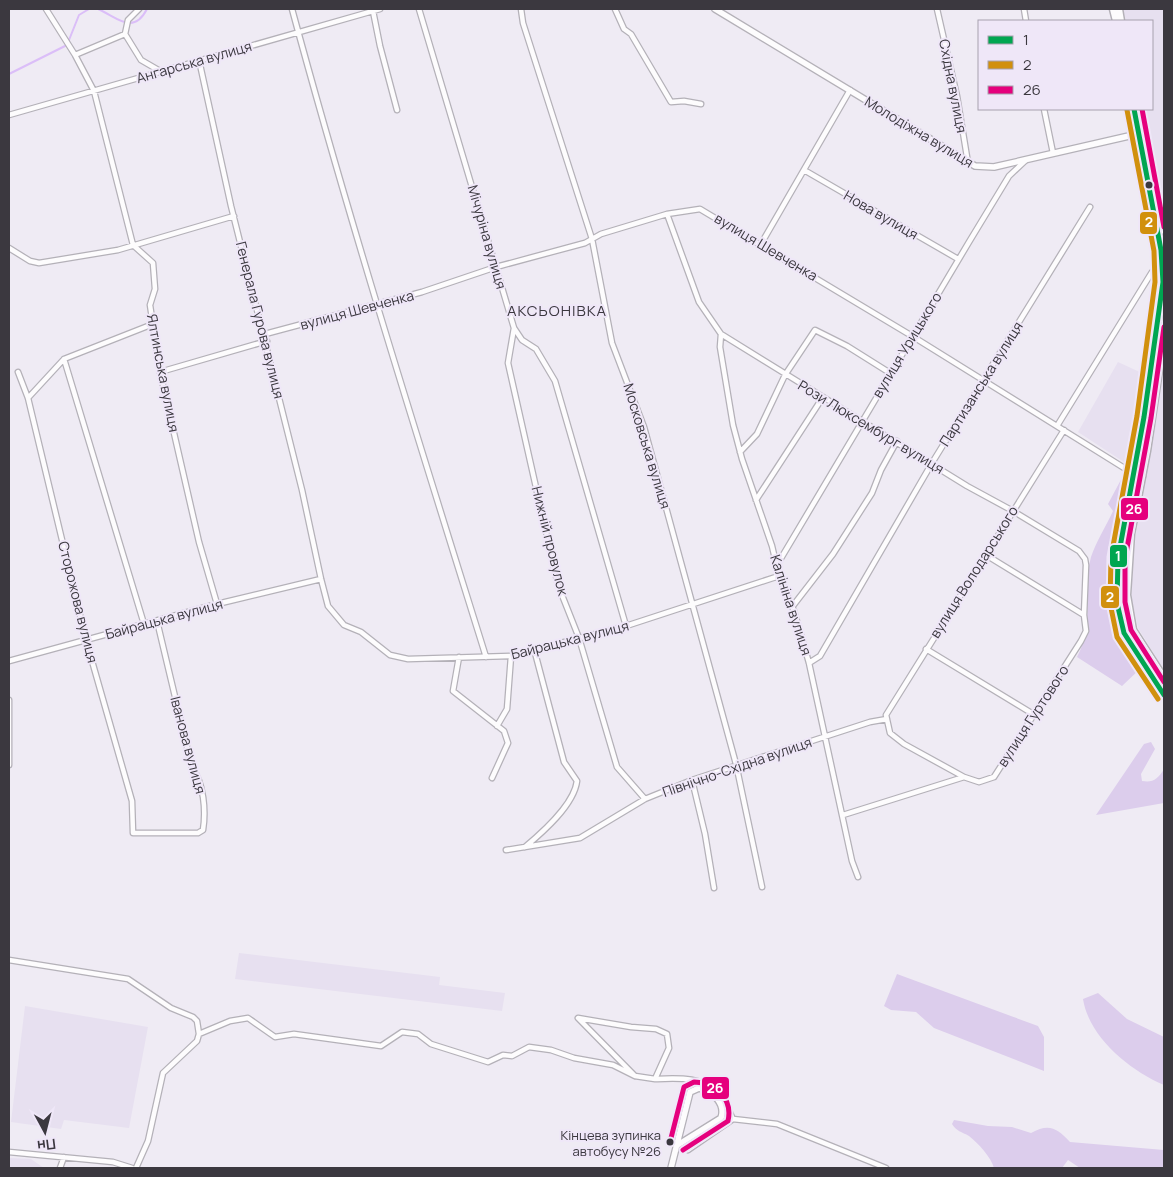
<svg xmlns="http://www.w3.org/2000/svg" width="1173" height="1177" font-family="Manrope,sans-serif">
	<rect width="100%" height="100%" fill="#efebf4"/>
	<path fill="#e7e0f0" d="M1123,9H1164V209L1144,109H1152V21H1126Z
		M1118,362L1144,374L1130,466L1078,432Z
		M1164,368V670L1138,628L1131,595L1136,534Z
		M239,953L440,977L439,985L505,993L502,1011L235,979Z
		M25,1006L148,1027L129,1128L64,1120L61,1129L11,1122Z
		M9,1158L31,1159L44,1168H9Z"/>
	<path fill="#dccdec" d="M1124,474L1128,481C1117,527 1102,586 1119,632C1124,645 1134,657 1141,668L1122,686L1077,657C1096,622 1081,591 1091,557C1096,542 1106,526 1113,511L1108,504Z
		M1151,742L1155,749L1141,774L1142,781C1153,783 1158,779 1164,769V803L1096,815L1144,744Z
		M897,974L1038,1026L1044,1037V1071L934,1028L916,1012L891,1010L884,1006Z
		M1098,993L1127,1019L1164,1037V1085C1129,1070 1089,1037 1083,999Z
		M954,1120L988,1126L1012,1127L1031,1133C1049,1123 1057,1128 1070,1142L1164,1150V1168H1080L1068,1160L1062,1168H994C991,1157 978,1143 969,1136C962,1132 956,1131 952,1124Z"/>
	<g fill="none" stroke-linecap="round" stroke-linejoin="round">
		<path stroke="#dbbef8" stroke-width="2" d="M98,9C117,17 133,36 147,9
			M9,74L67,45L79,15L89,9"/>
		<defs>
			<path id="minor" d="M46,9L75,55L94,91L133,245L153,263L155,289L150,305L160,372L199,542L217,604
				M139,9L128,20L125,34L141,60L160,71
				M292,9C351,227 419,442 486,657
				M419,9L514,328L522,340L536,349L555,381L626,626
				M521,9L523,23L592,239L612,343L644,427L736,764L762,887
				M615,9L624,29L631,34L671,102L684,101L701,104
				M937,9L957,96L968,163
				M1024,9L1026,21
				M373,11L380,46L397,110
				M75,55L125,34
				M199,60L231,206L302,490L321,579L328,606L344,625L361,632L390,655L408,659L511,656L626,626L779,576
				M1044,109L1053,153
				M9,115L380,9
				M804,170L958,259
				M667,214L699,302L721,334L967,486L1013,511L1079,551L1085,559L1086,565L1084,615
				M761,244L850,90
				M9,248L30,261L39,263L118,250L234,216
				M514,328L508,363L558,585L579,638L617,767L645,799
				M265,334L422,292L496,267L585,243L601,234L667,214L700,209L912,336L1129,471L1143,476
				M721,334L720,347L733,425L742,459L772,546L779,576L794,611L809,663L852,861L858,877
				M64,359L144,624
				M18,372L28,398L86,640L132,801L133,833H198L203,830C206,811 204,783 192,768L157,621
				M160,372L267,341
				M28,398L64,359L153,324
				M1057,426L1152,272
				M740,452L757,434L785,375L815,330L847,346L890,373
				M756,500L823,397
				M777,565L969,242L1009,176L1026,160
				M792,607L833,554L872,493L881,470L897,441
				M926,649L1033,714
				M459,657L453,691L504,731L508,743L492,778
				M9,661L217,604L321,579
				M809,663L820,656L932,463L1090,207
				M9,700V765
				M497,726L507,709L511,656
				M964,777L904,744L890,733L886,715L1064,430
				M692,780L705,834L714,888
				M843,815L964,777L979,782L994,777L1081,641L1086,631L1084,615L986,555
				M525,847C543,832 574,805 577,781L564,762L534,649
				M506,850L580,838L645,799L692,780L870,722L887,719
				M9,960L128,979L171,1008L193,1017L197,1021L199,1034L197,1041L163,1073L148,1141L136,1168
				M199,1034L230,1021L248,1018L275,1037L294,1034L381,1046L402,1032L418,1034L431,1044L488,1062L503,1055L512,1056L529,1047L551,1050L574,1058L613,1065L635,1076
				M655,1079L635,1076L578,1018L631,1027L656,1029L667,1034L669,1048L655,1079C677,1078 705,1076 721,1095C726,1101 729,1112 733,1119
				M688,1150L733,1119L777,1124L886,1168
				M9,1152L113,1162L132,1168
				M60,1168L64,1157"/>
			<path id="tertiary" d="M715,9L975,166L994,167L1142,133
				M671,1168L690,1092L699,1088C713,1091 726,1104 721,1118L676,1146"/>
			<path id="secondary" d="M1113,9L1116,21
				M1119,9L1121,21
				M1134,109L1161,250L1163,282L1144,417L1118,558L1117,603L1124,633L1164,695
				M1139,109L1164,231
				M1164,337L1147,451L1131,534L1127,595L1133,630L1164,678"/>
		</defs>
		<use href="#minor" stroke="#b4b1b8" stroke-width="7"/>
		<use href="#tertiary" stroke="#b4b1b8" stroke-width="8"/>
		<use href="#secondary" stroke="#b4b1b8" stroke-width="9"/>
		<use href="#minor" stroke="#fdfcfd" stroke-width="4.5"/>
		<use href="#tertiary" stroke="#fdfcfd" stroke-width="5.5"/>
		<use href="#secondary" stroke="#fdfcfd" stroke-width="6"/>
		<defs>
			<path id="bus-1" d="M1134,109L1161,250L1163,282L1144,417L1118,558L1117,603L1124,633L1164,695"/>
			<path id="bus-2" d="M1127,110L1154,251L1155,282L1137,416L1111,557L1110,603L1117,637L1158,699"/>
			<path id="bus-3" d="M1142,109L1164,227
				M1164,327L1151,418L1125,559V602L1131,630L1164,682
				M670,1142L684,1087L694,1082C716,1082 733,1099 728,1121L683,1150"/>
		</defs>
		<use href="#bus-1" stroke="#efe7f8" stroke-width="9"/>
		<use href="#bus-2" stroke="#efe7f8" stroke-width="9"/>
		<use href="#bus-3" stroke="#efe7f8" stroke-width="9"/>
		<use href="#bus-1" stroke="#00a651" stroke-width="5"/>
		<use href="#bus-2" stroke="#d1900d" stroke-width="5"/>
		<use href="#bus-3" stroke="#e5007d" stroke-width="5"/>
	</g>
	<g fill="#3b383f" stroke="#efe7f8" stroke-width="2">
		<circle cx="1149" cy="185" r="4.5"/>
		<circle cx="670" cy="1142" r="4.5"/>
	</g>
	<g text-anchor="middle" stroke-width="4" stroke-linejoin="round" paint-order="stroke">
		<g font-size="13" fill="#3b383f" stroke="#efe7f8" text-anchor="end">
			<text x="661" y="1140">Кінцева зупинка<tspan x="661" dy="16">автобусу №26</tspan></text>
		</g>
		<g font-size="14" fill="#3b383f" stroke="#efe7f8">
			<text transform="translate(194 62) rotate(-16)" y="5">Ангарська вулиця</text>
			<text transform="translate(953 86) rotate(79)" y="5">Східна вулиця</text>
			<text transform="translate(919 132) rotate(31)" y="5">Молодіжна вулиця</text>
			<text transform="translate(881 215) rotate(30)" y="5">Нова вулиця</text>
			<text transform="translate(487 237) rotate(74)" y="5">Мічуріна вулиця</text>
			<text transform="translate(766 247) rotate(31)" y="5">вулиця Шевченка</text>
			<text transform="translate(357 310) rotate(-15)" y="5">вулиця Шевченка</text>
			<text transform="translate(260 320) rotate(76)" y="5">Генерала Гурова вулиця</text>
			<text transform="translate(907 345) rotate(-59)" y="5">вулиця Урицького</text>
			<text transform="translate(163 373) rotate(79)" y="5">Ялтинська вулиця</text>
			<text transform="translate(981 384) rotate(-58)" y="5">Партизанська вулиця</text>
			<text transform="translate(871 427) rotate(31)" y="5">Рози Люксембург вулиця</text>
			<text transform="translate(647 446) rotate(73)" y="5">Московська вулиця</text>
			<text transform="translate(550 541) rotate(76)" y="5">Нижній провулок</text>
			<text transform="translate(974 572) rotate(-58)" y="5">вулиця Володарського</text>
			<text transform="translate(78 602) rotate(76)" y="5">Сторожова вулиця</text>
			<text transform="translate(791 605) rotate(72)" y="5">Калініна вулиця</text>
			<text transform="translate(164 619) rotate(-15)" y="5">Байрацька вулиця</text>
			<text transform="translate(570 640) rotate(-14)" y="5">Байрацька вулиця</text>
			<text transform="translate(1033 716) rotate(-57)" y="5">вулиця Гуртового</text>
			<text transform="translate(188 745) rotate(75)" y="5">Іванова вулиця</text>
			<text transform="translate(737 767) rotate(-19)" y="5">Північно-Східна вулиця</text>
		</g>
		<g font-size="15" letter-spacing="1" fill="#3b383f" stroke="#efe7f8">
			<text x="557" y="316">АКСЬОНІВКА</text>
		</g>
	</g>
	<g stroke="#efe7f8" stroke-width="2">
		<rect x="1139" y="211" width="19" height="24" rx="5" fill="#d1900d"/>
		<rect x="1120" y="497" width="29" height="24" rx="5" fill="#e5007d"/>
		<rect x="1109" y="544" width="19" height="24" rx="5" fill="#00a651"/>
		<rect x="1100" y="585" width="20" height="24" rx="5" fill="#d1900d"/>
		<rect x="701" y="1076" width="29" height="24" rx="5" fill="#e5007d"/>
	</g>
	<g font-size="14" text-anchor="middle" font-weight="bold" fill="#fff">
		<text x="1149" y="227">2</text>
		<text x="1134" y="514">26</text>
		<text x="1118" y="561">1</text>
		<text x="1110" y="602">2</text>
		<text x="715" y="1093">26</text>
	</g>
	<rect width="1173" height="1177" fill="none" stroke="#3b383f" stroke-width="20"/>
	<rect x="978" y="20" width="175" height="90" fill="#efe7f8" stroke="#a7a1ae"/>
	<rect x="988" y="36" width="25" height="8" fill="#00a651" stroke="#a7a1ae"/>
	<text x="1023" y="45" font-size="15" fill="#3b383f">1</text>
	<rect x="988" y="61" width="25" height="8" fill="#d1900d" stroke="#a7a1ae"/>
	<text x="1023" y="70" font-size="15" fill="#3b383f">2</text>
	<rect x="988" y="86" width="25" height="8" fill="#e5007d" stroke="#a7a1ae"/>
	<text x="1023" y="95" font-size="15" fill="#3b383f">26</text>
	<g transform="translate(45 1132) rotate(173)" stroke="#efe7f8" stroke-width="4" paint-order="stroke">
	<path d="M0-4L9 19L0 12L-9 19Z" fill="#3b383f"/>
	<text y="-8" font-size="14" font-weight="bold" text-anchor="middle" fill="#3b383f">Пн</text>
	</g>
</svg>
